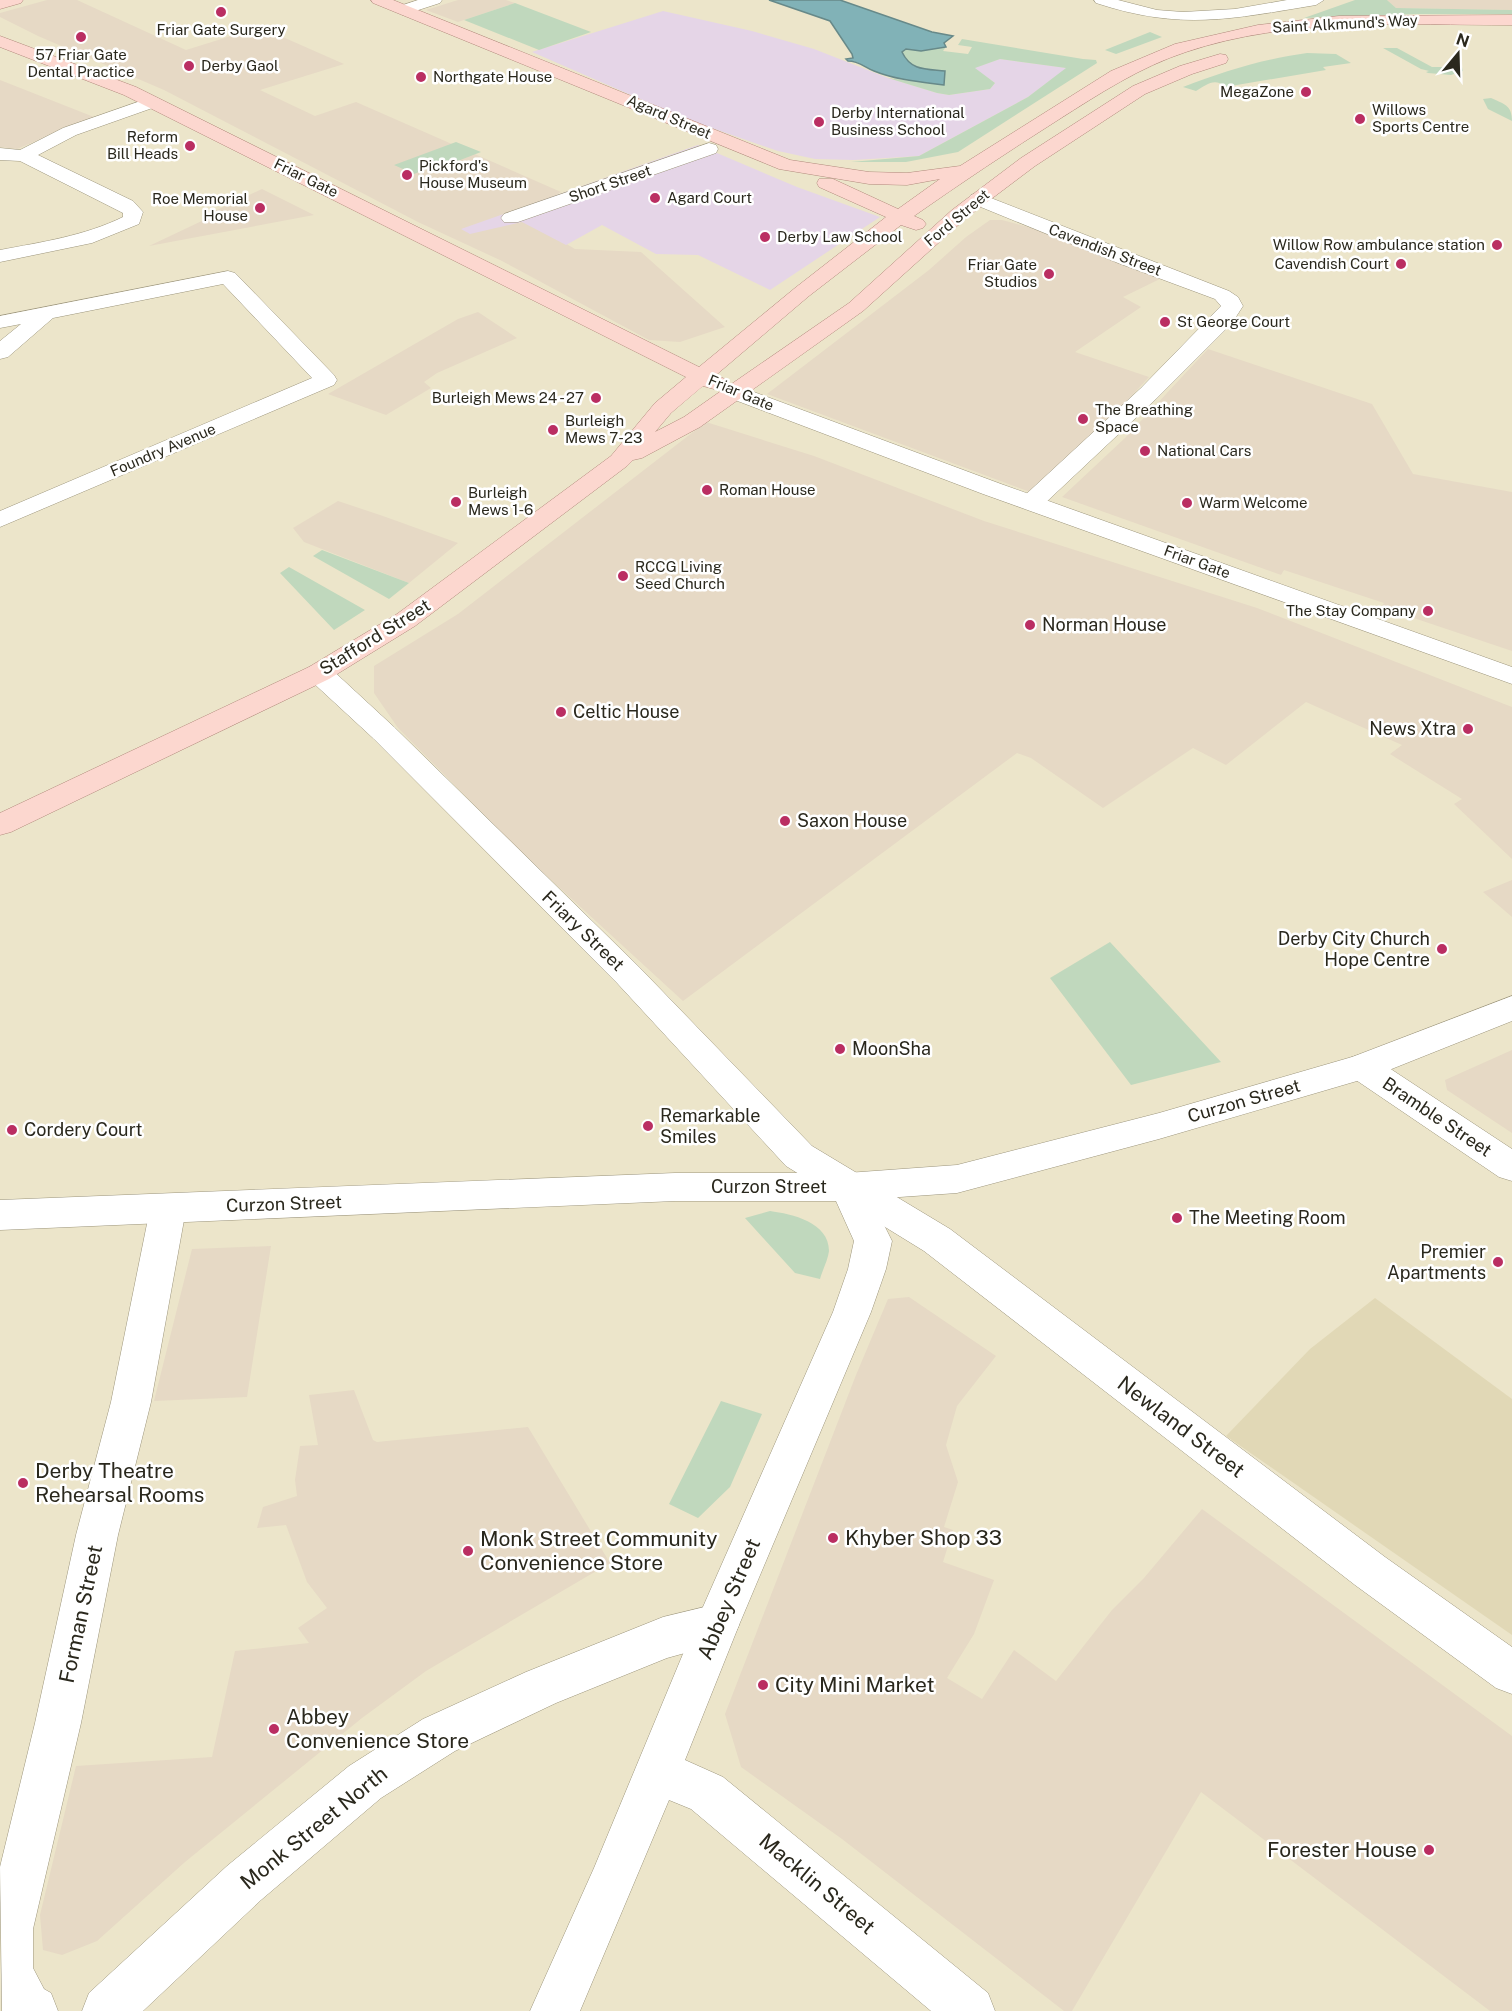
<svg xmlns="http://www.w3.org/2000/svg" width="1512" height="2011" font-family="'Public Sans',sans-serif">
	<rect width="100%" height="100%" fill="#ece5ca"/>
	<path fill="#e6d9c5" d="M47,0H77L186,50L260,27L344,64L260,90L315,116L356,102L561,192L522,218L575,249L641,252L725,327L680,342L649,340L502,261L418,222L164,90L38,36L0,17V13Z
		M458,0H506L515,3L458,22L426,10Z
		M1387,0H1512V10L1396,8Z
		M0,80L94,117L17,149L0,147Z
		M262,189L314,215L149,246L206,219L204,216Z
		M990,220H1002L1035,229L1164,277L1123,297L1141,307L1075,352L1149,377L1124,404L1030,492L767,394L929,270L966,237Z
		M478,312L517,338L437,373L424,382L431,388L386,415L328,394L458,319Z
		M1208,349L1372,404L1413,474L1512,492V651L1381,607L1384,603L1284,570L1281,575L1062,497L1125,438Z
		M706,422L814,456L984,521L1257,608L1512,707V859L1454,804L1462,799L1390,754L1402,745L1306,702L1226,765L1193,748L1103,808L1031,758L1017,753L683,1001L526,857L398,728L374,693V666L458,614Z
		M338,501L383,516L458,543L409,583L304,542L293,528Z
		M1512,880V917L1483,892Z
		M1512,1050V1133L1447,1090L1445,1080Z
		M271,1246L247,1397L154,1401L192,1249Z
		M909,1297L996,1356L957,1406L946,1445L958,1482L944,1527L953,1530L943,1562L994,1580L974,1634L947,1678L982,1699L1014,1650L1056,1681L1112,1610L1144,1578L1202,1509L1512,1736V2011H1490L1201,1792L1072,2011H1064L842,1839L741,1767L725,1714L856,1375L888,1299Z
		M354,1390L373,1440L377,1442L528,1427L610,1563L426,1671L362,1718L185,1862L97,1941L62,1955L43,1950L40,1915L76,1766L212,1757L235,1651L309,1643L298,1628L327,1608L307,1582L286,1525L257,1528L263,1507L297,1496L295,1480L300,1446L318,1445L309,1395Z"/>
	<path fill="#e1d8b6" d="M1375,1298L1512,1399V1635L1226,1436L1310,1349Z"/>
	<path fill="#e5d5e7" d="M663,11L752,31L814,49L888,78L937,93L949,95L990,89L995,83L974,68L1000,59L1067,68L1028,97L919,156L854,160L815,159L778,151L686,119L532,52Z
		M698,145L797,187L880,217L770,290L698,255L656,254L602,225L566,245L522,222L470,234L461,229Z"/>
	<path fill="#c0d8bd" d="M1355,0H1387L1396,8L1512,10V14H1418L1304,18Z
		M515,3L591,32L539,50L464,20Z
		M1150,32L1162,37L1116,54L1105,50Z
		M962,39L1083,59L1096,60L1097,63L958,152L906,162H851L919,156L1028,97L1066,68L1000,59L975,68L995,83L990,89L949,95L937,93L888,78L944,85L909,64L902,52L906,49L921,51L946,47L943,51L968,54L972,47L958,45Z
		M1383,48H1397L1432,67H1462L1463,71L1451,75L1428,73L1426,72L1429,71L1421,69Z
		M1307,53L1336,54L1351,63L1323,67L1326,70L1225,87C1215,77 1206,85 1196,91L1183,87C1224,71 1263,59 1307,53Z
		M1491,98C1504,104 1512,105 1512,121L1488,109L1483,99Z
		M456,142L481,152L432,171L426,169L414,174L394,165Z
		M322,550L409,583L389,599L313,556Z
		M289,567L365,610L334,630L280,573Z
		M1110,942L1221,1062L1131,1085L1050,978Z
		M770,1211C792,1214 829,1222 829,1251C828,1260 822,1271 820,1279L795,1273L745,1218Z
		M721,1401L762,1414L730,1487L698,1518L669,1504Z"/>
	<path fill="#81b2b7" stroke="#678989" stroke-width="1.5" d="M769,0H840L932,32L953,36L944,43L946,47L921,51L906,49L902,52C911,71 926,69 945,71L944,85C921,82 896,80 874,71C864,67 859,61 848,61L846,59L853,58L852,54L830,21Z"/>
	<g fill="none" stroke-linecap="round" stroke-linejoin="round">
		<defs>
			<path id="pedestrian" d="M709,143L716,145L718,149L716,153L518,222H504L501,218L504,214Z
				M319,665L329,667L394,727L398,733L394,739L384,742L374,739L309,679L305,673L309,667Z"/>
			<path id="minor" d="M418,0H442L440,3L403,15L395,10L397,7Z
				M1094,0H1118L1157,10L1183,12L1235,9L1287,0H1324L1316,5C1231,19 1181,31 1096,3Z
				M152,97L158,98L161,102L158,106L76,135L38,155L133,201L143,212L139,224L92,243L0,262V250C42,242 84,236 123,217V213L20,161L0,160V148L20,150L63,128Z
				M978,193L1229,291L1238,297L1243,306L1232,323L1157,398L1041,507L1032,509L1023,507L1020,502L1023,497L1141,388L1221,306L1215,299L1118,263L971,203L968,199L971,195Z
				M228,271L235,273L334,375L337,380L334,385L0,527V511L312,378L223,284L53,318L8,357L0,359V341L21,324L0,328V316Z
				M384,724L394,727L639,967L812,1146L950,1229L1385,1557L1512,1647V1694L1496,1688L1355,1585L924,1251L786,1166L617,983L374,739L370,733L374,727Z
				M1362,1054L1374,1058L1512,1149V1181L1499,1177L1350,1076L1345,1067L1350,1058Z
				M168,1195L181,1199L186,1209L151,1402L118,1535L81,1723L33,1929V1968L44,1989L51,1993L58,2011H2L0,1867L35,1723L76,1535L111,1402L150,1209L155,1199Z
				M717,1604L732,1610L739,1625L732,1640L667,1658L556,1703L455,1751L381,1798L261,1900L143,2011H82L89,1993L227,1866L349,1766L423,1719L526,1672L663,1617Z"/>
			<path id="tertiary" d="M735,385L1001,484L1512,667V684L983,494L727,397L724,392L727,387Z
				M1512,996V1021L1374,1076L1159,1139L957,1193L871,1199L892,1241L886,1269L871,1312L739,1625L685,1760L723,1777L988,1993L995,2011H931L691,1809L669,1800L580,2011H530L594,1868L695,1625L833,1312L848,1269L854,1241L836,1201H675L0,1230V1200L675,1173H847L957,1165L1159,1113L1352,1057Z"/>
			<path id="primary" d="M0,0H23L21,3L0,9Z
				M371,0H393L790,160L869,172L907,173L960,166L1111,71L1175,44L1258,25L1339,16L1512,15V25C1404,25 1290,17 1186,52C1140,67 1099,94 1058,120C1009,151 961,183 914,216L923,220L926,224L923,228L916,230L901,225L809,296L716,375L727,380L730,385L849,303L952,210L1021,158L1133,86L1180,66L1220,54L1226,55L1228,59L1226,63L1192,74L1145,94L1035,166L966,218L863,311L700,427L642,458L633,460L627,466L415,626L329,679L11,832L0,835V813L309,667L397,614L611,456L655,403L686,377L124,95L0,47V36L136,87L699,367L795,288L886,217L819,187L817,183L819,179H833L898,209L940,179L907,185L869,184L779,169L373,3ZM703,386L721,391L684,417L655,432L671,413Z"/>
		</defs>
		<use href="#pedestrian" stroke="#9c957c" stroke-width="1"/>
		<use href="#minor" stroke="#9c957c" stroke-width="1"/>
		<use href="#tertiary" stroke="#9c957c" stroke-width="1"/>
		<use href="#primary" stroke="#b1897c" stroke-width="1"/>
		<use href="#pedestrian" fill="#fff" fill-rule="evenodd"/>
		<use href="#minor" fill="#fff" fill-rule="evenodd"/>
		<use href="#tertiary" fill="#fff" fill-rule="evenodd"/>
		<use href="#primary" fill="#fcd7cf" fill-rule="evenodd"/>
	</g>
	<g fill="#ba2e62" stroke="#fff" stroke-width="2">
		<circle cx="221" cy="12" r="6"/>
		<circle cx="81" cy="37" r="6"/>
		<circle cx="189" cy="66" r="6"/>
		<circle cx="421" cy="77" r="6"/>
		<circle cx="1306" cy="92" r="6"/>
		<circle cx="1360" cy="119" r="6"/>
		<circle cx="819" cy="122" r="6"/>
		<circle cx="190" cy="146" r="6"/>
		<circle cx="407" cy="175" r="6"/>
		<circle cx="655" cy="198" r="6"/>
		<circle cx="260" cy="208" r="6"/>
		<circle cx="765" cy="237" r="6"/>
		<circle cx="1497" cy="245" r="6"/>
		<circle cx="1401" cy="264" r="6"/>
		<circle cx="1049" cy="274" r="6"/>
		<circle cx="1165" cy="322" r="6"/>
		<circle cx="596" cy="398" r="6"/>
		<circle cx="1083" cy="419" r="6"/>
		<circle cx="553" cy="430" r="6"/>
		<circle cx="1145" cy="451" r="6"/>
		<circle cx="707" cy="490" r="6"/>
		<circle cx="456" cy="502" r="6"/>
		<circle cx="1187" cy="503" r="6"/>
		<circle cx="623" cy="576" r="6"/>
		<circle cx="1428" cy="611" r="6"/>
		<circle cx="1030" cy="625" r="6"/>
		<circle cx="561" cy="712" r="6"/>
		<circle cx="1468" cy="729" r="6"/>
		<circle cx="785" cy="821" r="6"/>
		<circle cx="1442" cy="949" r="6"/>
		<circle cx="840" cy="1049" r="6"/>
		<circle cx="648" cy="1126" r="6"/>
		<circle cx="12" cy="1130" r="6"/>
		<circle cx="1177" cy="1218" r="6"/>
		<circle cx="1498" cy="1262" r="6"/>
		<circle cx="23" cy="1483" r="6"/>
		<circle cx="833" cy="1538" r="6"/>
		<circle cx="468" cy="1551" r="6"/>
		<circle cx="763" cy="1685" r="6"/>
		<circle cx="274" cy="1729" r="6"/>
		<circle cx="1429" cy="1850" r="6"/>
	</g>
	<g text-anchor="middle" stroke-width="5" stroke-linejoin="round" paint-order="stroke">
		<g font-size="15" fill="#2a281d" stroke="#fff">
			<text transform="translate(1345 24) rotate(-3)" y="5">Saint Alkmund's Way</text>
			<text transform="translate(669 117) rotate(23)" y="5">Agard Street</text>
			<text transform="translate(306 178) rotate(26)" y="5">Friar Gate</text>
			<text transform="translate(610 184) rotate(-19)" y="5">Short Street</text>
			<text transform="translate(957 218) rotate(-40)" y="5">Ford Street</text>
			<text transform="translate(1105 250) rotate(21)" y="5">Cavendish Street</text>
			<text transform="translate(741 393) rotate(23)" y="5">Friar Gate</text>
			<text transform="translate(163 450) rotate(-23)" y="5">Foundry Avenue</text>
			<text transform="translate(1197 562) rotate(20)" y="5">Friar Gate</text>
		</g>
		<g font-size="15" fill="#2a281d" stroke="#fff" text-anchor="start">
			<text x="221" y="35" text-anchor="middle">Friar Gate Surgery</text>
			<text x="81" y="60" text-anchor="middle">57 Friar Gate<tspan x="81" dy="17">Dental Practice</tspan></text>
			<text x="201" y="71">Derby Gaol</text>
			<text x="433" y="82">Northgate House</text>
			<text x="1294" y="97" text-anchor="end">MegaZone</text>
			<text x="1372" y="115">Willows<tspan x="1372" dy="17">Sports Centre</tspan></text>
			<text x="831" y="118">Derby International<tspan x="831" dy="17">Business School</tspan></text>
			<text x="178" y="142" text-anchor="end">Reform<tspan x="178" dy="17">Bill Heads</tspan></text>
			<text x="419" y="171">Pickford's<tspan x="419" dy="17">House Museum</tspan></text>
			<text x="667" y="203">Agard Court</text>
			<text x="248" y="204" text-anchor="end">Roe Memorial<tspan x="248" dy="17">House</tspan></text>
			<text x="777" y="242">Derby Law School</text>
			<text x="1485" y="250" text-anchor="end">Willow Row ambulance station</text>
			<text x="1389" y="269" text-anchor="end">Cavendish Court</text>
			<text x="1037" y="270" text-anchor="end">Friar Gate<tspan x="1037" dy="17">Studios</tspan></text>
			<text x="1177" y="327">St George Court</text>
			<text x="584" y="403" text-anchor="end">Burleigh Mews 24 - 27</text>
			<text x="1095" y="415">The Breathing<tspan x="1095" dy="17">Space</tspan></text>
			<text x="565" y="426">Burleigh<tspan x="565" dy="17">Mews 7-23</tspan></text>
			<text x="1157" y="456">National Cars</text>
			<text x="719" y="495">Roman House</text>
			<text x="468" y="498">Burleigh<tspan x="468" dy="17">Mews 1-6</tspan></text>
			<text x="1199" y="508">Warm Welcome</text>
			<text x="635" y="572">RCCG Living<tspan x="635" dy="17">Seed Church</tspan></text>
			<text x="1416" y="616" text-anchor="end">The Stay Company</text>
		</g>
		<g font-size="18" fill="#2a281d" stroke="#fff" text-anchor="start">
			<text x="1042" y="631">Norman House</text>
			<text x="573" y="718">Celtic House</text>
			<text x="1456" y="735" text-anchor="end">News Xtra</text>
			<text x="797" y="827">Saxon House</text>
			<text x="1430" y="945" text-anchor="end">Derby City Church<tspan x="1430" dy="21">Hope Centre</tspan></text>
			<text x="852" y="1055">MoonSha</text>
			<text x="660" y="1122">Remarkable<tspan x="660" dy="21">Smiles</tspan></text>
			<text x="24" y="1136">Cordery Court</text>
			<text x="1189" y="1224">The Meeting Room</text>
			<text x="1486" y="1258" text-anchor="end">Premier<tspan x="1486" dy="21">Apartments</tspan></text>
		</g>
		<g font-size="18" fill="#2a281d" stroke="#fff">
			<text transform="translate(375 637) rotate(-32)" y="6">Stafford Street</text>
			<text transform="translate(583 931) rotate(44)" y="6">Friary Street</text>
			<text transform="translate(1244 1101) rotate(-16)" y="6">Curzon Street</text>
			<text transform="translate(1437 1117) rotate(34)" y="6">Bramble Street</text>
			<text x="769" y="1193">Curzon Street</text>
			<text transform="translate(284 1204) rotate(-2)" y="6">Curzon Street</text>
		</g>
		<g font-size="21" fill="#2a281d" stroke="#fff">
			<text transform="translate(1181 1427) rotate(37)" y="7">Newland Street</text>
			<text transform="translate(729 1599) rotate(-67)" y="7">Abbey Street</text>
			<text transform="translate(81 1614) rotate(-78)" y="7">Forman Street</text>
			<text transform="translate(314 1828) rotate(-39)" y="7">Monk Street North</text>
			<text transform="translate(817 1884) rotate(40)" y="7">Macklin Street</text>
		</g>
		<g font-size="21" fill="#2a281d" stroke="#fff" text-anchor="start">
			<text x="35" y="1478">Derby Theatre<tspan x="35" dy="24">Rehearsal Rooms</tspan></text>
			<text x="845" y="1545">Khyber Shop 33</text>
			<text x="480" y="1546">Monk Street Community<tspan x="480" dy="24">Convenience Store</tspan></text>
			<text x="775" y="1692">City Mini Market</text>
			<text x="286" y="1724">Abbey<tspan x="286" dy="24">Convenience Store</tspan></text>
			<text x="1417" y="1857" text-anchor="end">Forester House</text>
		</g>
	</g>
	<g transform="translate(1458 54) rotate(19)" stroke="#ffffff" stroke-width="4.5" paint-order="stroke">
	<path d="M0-4.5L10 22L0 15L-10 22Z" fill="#2a281d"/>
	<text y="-9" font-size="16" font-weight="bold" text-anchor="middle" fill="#2a281d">N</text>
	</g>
</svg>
